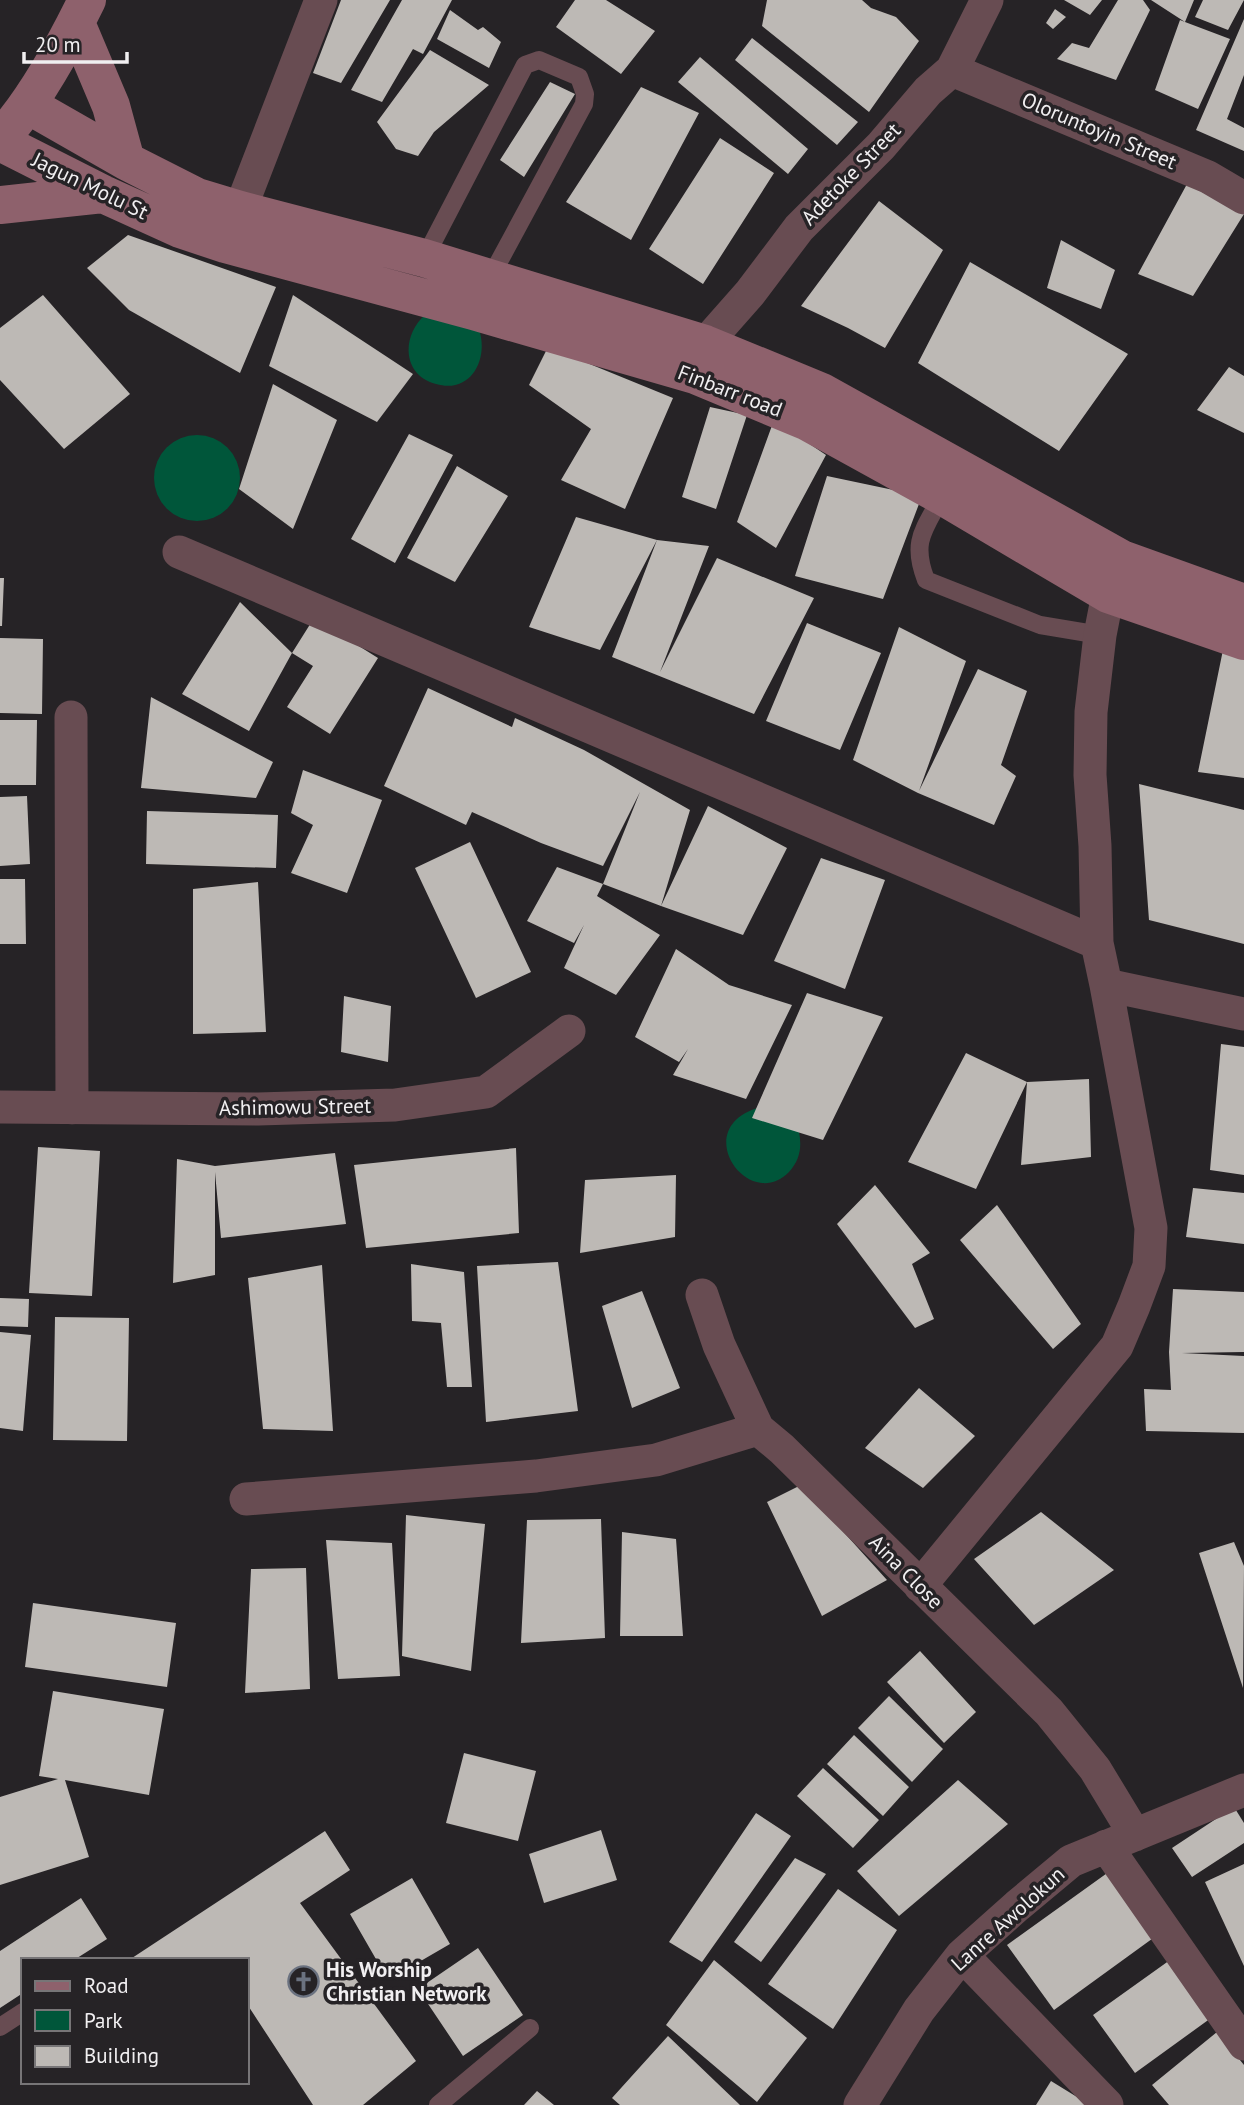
<svg xmlns="http://www.w3.org/2000/svg" width="1244" height="2105" font-family="'PT Sans',sans-serif">
	<rect width="100%" height="100%" fill="#262326"/>
	<path fill="#00563a" d="M425,315L479,329C489,359 471,394 436,384C401,375 402,335 425,315Z
		M154 478a43 43 0 1 1 86 0a43 43 0 1 1-86 0Z
		M761,1107L799,1132C802,1147 800,1160 789,1172C748,1214 687,1126 761,1107Z"/>
	<path fill="#bdb9b5" d="M341,0H390L341,83L313,73Z
		M402,0H452L423,54L413,49L382,102L351,90Z
		M575,0H606L655,31L621,74L556,27Z
		M767,0H862L871,8L896,17L919,41L869,112L762,26Z
		M1064,0H1102L1090,15Z
		M1118,0H1143L1150,10L1116,80L1057,59L1072,43L1089,48Z
		M1151,0H1194L1185,22L1230,39L1198,109L1155,90L1180,20L1185,22Z
		M1203,0H1244L1228,30L1195,17Z
		M1055,9L1066,17L1053,29L1046,23Z
		M450,10L478,30L483,27L501,42L489,68L437,39Z
		M1244,19V75L1227,119L1244,128V151L1196,130Z
		M752,38L858,122L837,145L735,60Z
		M430,50L489,85L434,132L418,156L396,149L377,122Z
		M700,57L808,149L788,174L678,82Z
		M550,82L575,94L524,177L500,160Z
		M641,87L699,113L631,240L566,202Z
		M720,138L774,173L703,284L649,249Z
		M1187,184L1244,214L1193,296L1138,274Z
		M879,201L943,250L885,348L848,328L801,306Z
		M128,235L276,287L240,373L129,310L87,268Z
		M1061,240L1115,270L1101,309L1047,288Z
		M970,262L1128,354L1059,451L918,363Z
		M43,295L130,394L64,449L0,380V328Z
		M293,295L413,374L377,422L269,366Z
		M548,347L673,398L625,509L561,480L591,429L529,385Z
		M1229,367L1244,376V433L1197,410Z
		M273,384L337,420L293,529L239,489Z
		M710,407L747,415L716,509L682,497Z
		M774,420L826,455L776,548L737,522Z
		M409,434L453,455L395,563L351,539Z
		M457,466L508,496L455,582L407,558Z
		M827,476L922,496L883,599L795,576Z
		M576,517L657,540L600,650L529,627Z
		M657,540L709,546L660,672L717,558L814,598L754,714L612,657Z
		M0,578H4L2,626H0Z
		M240,602L292,653L314,618L378,658L330,734L287,707L313,666L292,653L249,731L182,694Z
		M807,623L881,653L840,750L766,721Z
		M899,627L966,661L919,791L978,669L1027,691L1001,765L1016,776L994,825L918,793L853,760Z
		M0,638L43,639L42,714L0,713Z
		M1224,645L1244,648V778L1198,772Z
		M428,688L512,727L515,718L584,750L690,810L661,906L603,884L640,792L603,866L541,843L472,812L466,825L384,786Z
		M151,697L273,762L256,798L141,788Z
		M0,720H37L36,785H0Z
		M303,770L382,800L347,893L291,873L313,825L291,813Z
		M1139,784L1244,810V944L1149,920Z
		M27,796L30,864L0,866V797Z
		M708,806L787,848L743,935L661,906Z
		M147,811L278,815L276,868L146,864Z
		M470,842L531,972L476,998L415,868Z
		M821,858L885,880L845,989L774,961Z
		M557,867L603,884L597,896L660,935L616,995L564,968L584,925L574,943L527,921Z
		M0,879H25L26,944H0Z
		M258,882L266,1032L193,1034V889Z
		M676,949L729,985L792,1005L746,1099L673,1075L688,1049L679,1062L635,1037Z
		M807,993L883,1017L823,1140L752,1118Z
		M344,996L391,1006L388,1062L341,1052Z
		M1221,1044L1244,1047V1175L1210,1170Z
		M966,1053L1027,1082L1089,1079L1091,1157L1021,1165L1027,1082L976,1189L908,1162Z
		M38,1147L100,1151L92,1296L29,1293Z
		M516,1148L519,1233L366,1248L354,1165Z
		M335,1153L346,1224L221,1238L215,1172V1275L173,1283L177,1159L215,1166Z
		M676,1175L675,1237L580,1253L585,1180Z
		M875,1185L930,1253L912,1264L934,1319L915,1328L837,1224Z
		M1193,1188L1244,1193V1244L1186,1237Z
		M997,1205L1081,1324L1053,1349L960,1240Z
		M558,1262L578,1411L486,1422L477,1266Z
		M411,1264L464,1272L472,1387H447L441,1323L412,1321Z
		M322,1265L333,1431L263,1429L248,1278Z
		M1173,1289L1244,1292V1352L1182,1353L1244,1356V1433L1146,1431L1144,1389L1171,1390L1169,1352Z
		M642,1291L680,1388L632,1408L602,1306Z
		M0,1298L29,1299L28,1327L0,1326Z
		M55,1317L129,1318L127,1441L53,1440Z
		M0,1332L31,1335L23,1431L0,1428Z
		M919,1388L975,1436L923,1488L865,1448Z
		M801,1485L887,1580L822,1616L767,1502Z
		M1041,1512L1114,1570L1034,1625L974,1559Z
		M406,1515L485,1524L471,1671L402,1656Z
		M601,1519L605,1638L521,1643L527,1520Z
		M622,1532L676,1539L683,1636H620Z
		M326,1540L392,1543L400,1676L338,1679Z
		M1234,1542L1244,1566L1243,1688L1199,1553Z
		M306,1568L310,1689L245,1693L251,1569Z
		M33,1603L176,1623L167,1687L25,1667Z
		M920,1651L976,1712L944,1743L887,1682Z
		M53,1691L164,1709L149,1795L65,1780L89,1857L0,1885V1797L58,1779L39,1776Z
		M889,1696L943,1749L912,1782L858,1728Z
		M854,1735L909,1787L883,1816L827,1764Z
		M464,1753L536,1771L518,1841L446,1823Z
		M823,1768L879,1820L853,1848L797,1796Z
		M958,1780L1008,1824L899,1916L857,1871Z
		M1234,1807L1244,1823V1843L1192,1877L1172,1848Z
		M756,1813L791,1836L702,1962L669,1942Z
		M601,1830L617,1880L544,1903L529,1854Z
		M325,1831L350,1870L300,1903L416,2061L363,2105H313L247,2004V1960H217L216,1958L213,1960H129Z
		M795,1858L826,1874L761,1962L734,1942Z
		M1244,1864V1966L1205,1882Z
		M1110,1871L1156,1936L1054,2010L1007,1945Z
		M412,1878L450,1944L388,1980L350,1914Z
		M838,1889L897,1930L833,2029L768,1984Z
		M81,1898L107,1939L74,1960H23V1993L0,2008V1951Z
		M478,1948L523,2015L463,2056L418,1989Z
		M714,1960L807,2038L757,2102L666,2025Z
		M1170,1960L1211,2018L1135,2073L1093,2015Z
		M1217,2032L1244,2065V2105H1169L1152,2085Z
		M668,2036L740,2105H620L612,2098Z
		M1051,2081L1090,2105H1036Z
		M537,2091L554,2105H524Z"/>
	<g fill="none" stroke-linecap="round" stroke-linejoin="round">
		<path stroke="#684c52" stroke-width="18" d="M423,261L525,65L539,60L579,77L585,94L584,104L489,280
			M942,496C924,530 911,541 926,580L1040,625L1100,635
			M0,2027L23,2012
			M438,2105L530,2028"/>
		<path stroke="#684c52" stroke-width="33" d="M952,70L1208,177L1244,198
			M240,210L321,0
			M705,344L750,293L799,228L881,146L928,91L952,70L987,0
			M179,552L1097,943
			M71,717L72,1108
			M1106,985L1244,1014
			M0,1107L258,1109L395,1105L486,1092L569,1031
			M702,1295L719,1345L758,1429L782,1449L1049,1712L1095,1769L1135,1835
			M246,1499L536,1476L656,1460L758,1429
			M920,1586L1117,1346L1134,1306L1149,1266L1151,1228L1106,985L1097,943L1095,846L1090,775L1091,712L1100,635L1108,594
			M1106,1846L1244,2044
			M962,1955L1107,2105
			M860,2105L919,2010L962,1955L1017,1906L1071,1861L1244,1790"/>
		<path stroke="#8e616c" stroke-width="38" d="M76,23L111,106L126,161
			M28,105L126,161L197,197L240,210L424,258L705,344L822,392L1122,559L1244,603
			M12,125C42,88 66,43 87,0
			M0,142L103,194L180,229L225,244L473,311L695,375L808,422L942,496L1108,594L1244,641
			M0,205L103,194"/>
	</g>
	<defs>
		<symbol id="church-ring" viewBox="-11 -11 22 22"><circle r="9.5" fill="#262326" stroke="#6b7280" stroke-width="1.5"/><path d="M-1.2-6h2.4v3.5h3.3v2.4h-3.3V6h-2.4V-.1h-3.3v-2.4h3.3Z" fill="#6b7280"/></symbol>
	</defs>
	<g fill-rule="evenodd">
		<use href="#church-ring" x="286" y="1964" width="35" height="35"/>
	</g>
	<g text-anchor="middle" stroke-width="7" stroke-linejoin="round" paint-order="stroke">
		<g font-size="21" fill="#f1eff1" stroke="#262326">
			<text transform="translate(1099 131) rotate(23)" y="7">Oloruntoyin Street</text>
			<text transform="translate(851 174) rotate(-46)" y="7">Adetoke Street</text>
			<text transform="translate(90 186) rotate(26)" y="7">Jagun Molu St</text>
			<text transform="translate(730 391) rotate(21)" y="7">Finbarr road</text>
			<text transform="translate(295 1107) rotate(-1)" y="7">Ashimowu Street</text>
			<text transform="translate(906 1572) rotate(45)" y="7">Aina Close</text>
			<text transform="translate(1008 1919) rotate(-42)" y="7">Lanre Awolokun</text>
		</g>
		<g font-size="21" font-weight="bold" fill="#f1eff1" stroke="#262326" text-anchor="start">
			<text x="326" y="1977">His Worship<tspan x="326" dy="24">Christian Network</tspan></text>
		</g>
	</g>
	<rect x="21" y="1958" width="228" height="126" fill="#262326" stroke="#777577" stroke-width="2"/>
	<rect x="35" y="1981" width="35" height="10" fill="#8e616c" stroke="#777577" stroke-width="2"/>
	<text x="84" y="1993" font-size="21" fill="#f1eff1">Road</text>
	<rect x="35" y="2010" width="35" height="21" fill="#00563a" stroke="#777577" stroke-width="2"/>
	<text x="84" y="2028" font-size="21" fill="#f1eff1">Park</text>
	<rect x="35" y="2046" width="35" height="21" fill="#bdb9b5" stroke="#777577" stroke-width="2"/>
	<text x="84" y="2063" font-size="21" fill="#f1eff1">Building</text>
	<path d="M24 52v10h103v-10" fill="none" stroke="#f1eff1" stroke-width="3.5"/>
	<text x="35" y="52" font-size="21" fill="#f1eff1" stroke="#262326" stroke-width="5" paint-order="stroke">20 m</text>
</svg>
